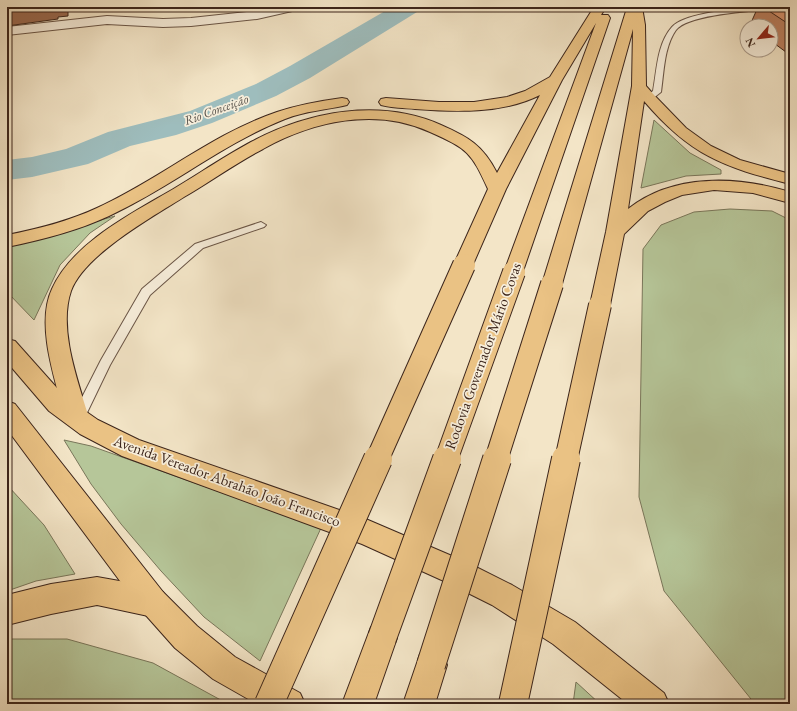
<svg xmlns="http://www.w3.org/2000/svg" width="797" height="711" font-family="'EB Garamond',serif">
	<rect width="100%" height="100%" fill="#f3e5c7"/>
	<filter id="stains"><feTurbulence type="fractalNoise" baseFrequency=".005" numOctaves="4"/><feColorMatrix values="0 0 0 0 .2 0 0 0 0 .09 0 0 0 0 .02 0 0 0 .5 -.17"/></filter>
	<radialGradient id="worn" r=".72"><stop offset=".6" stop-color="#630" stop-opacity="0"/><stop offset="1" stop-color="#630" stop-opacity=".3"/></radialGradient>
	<path fill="#b6c699" stroke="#79765a" d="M654,120L690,153L721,170V174L686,176L641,188Z
		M730,209L772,211L790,220V704H755L664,591L639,497L643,249L661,225L694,212Z
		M115,216L90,233L60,265L34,320L7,292V246Z
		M64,440L91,446L321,528L260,661L204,617L161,571L121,524L91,484Z
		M8,486L44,525L75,574L36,581L7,591V487Z
		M7,639H67L153,663L228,704H7Z
		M576,682L600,704H573Z"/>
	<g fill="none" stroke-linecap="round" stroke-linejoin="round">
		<path fill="#9ebdbd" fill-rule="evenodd" d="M392,7H421L417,12L310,78L276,96L212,123L176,135L130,146L88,164L32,177L7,180V160L32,157L66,149L108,132L190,111L256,84L290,66Z"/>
		<defs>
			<path id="lane" d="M755,7H777L774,9C753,11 689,14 676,30C664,47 664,72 661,92L651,100H645V96L653,91C657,70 657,44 672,27C684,13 736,9 755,7Z
				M261,222L266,225L264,227L203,248L150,295L110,365L83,421L78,422L73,421L72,417L101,360L142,289L195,244Z"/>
			<path id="street" d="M279,7H303L301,9L257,19L191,26L163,27L107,24L7,35V27L107,16L163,19L191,18L257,11Z"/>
			<path id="primary" d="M7,339L15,341L65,397L98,420L139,440L368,520L466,562L512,585L575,622L664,693L669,704H628L553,644L492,605L446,582L362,544L122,456L80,434L49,411L7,362Z
				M7,401L15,404L163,592L197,626L235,657L300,693L305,704H257L213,679L175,648L143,612L7,429Z"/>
			<path id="highway" d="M594,7H606L601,15H608L610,18L521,277L514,279L507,277L504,272L596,23L562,80L506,189L471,269L464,271L457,269L454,264L488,189C471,152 468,149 430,132C376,107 313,121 263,149C236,163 210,182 184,197C152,217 84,255 71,291C58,329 78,381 89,418L85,425L77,428L69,425L65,418C56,382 35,325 52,289C73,242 133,213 175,188C200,173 225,156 251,142C309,111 380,98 441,125C468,137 483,145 497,173L540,95C503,114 455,112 415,109C404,108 392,108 381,105L379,102L381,99L386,98L439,102H474L507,97L525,91L550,77Z
				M630,7H642L645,25L646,86L654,95L686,128L711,146L740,160L790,174V184C723,167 690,155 644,101L628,209C673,173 738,176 790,192V203L753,193L714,190L682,195L665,202L648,211L624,234L610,305L607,310L600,312L593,310L590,305L606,232L632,86L633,29L562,284L559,289L552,291L545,289L542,284L626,11Z
				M342,98L347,99L349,102L347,105C326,110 305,111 285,119C222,144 170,188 109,216C77,231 41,240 7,247V235C38,229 69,221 97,208C159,180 212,134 277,112C298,105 320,101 342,98Z
				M97,577L153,587L163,592L168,602L163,612L153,617L97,605L51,614L7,625V595L51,584Z
				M382,623L393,627L397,638L374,704H342L371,627Z
				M431,649L442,654L447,665L435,704H403L420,654Z"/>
		</defs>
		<use href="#lane" stroke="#6a5546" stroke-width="2"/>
		<use href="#street" stroke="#6a5546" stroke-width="2"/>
		<use href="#primary" stroke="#3c251b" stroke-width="2"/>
		<use href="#highway" stroke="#3c251b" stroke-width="2"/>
		<use href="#lane" fill="#f7eedb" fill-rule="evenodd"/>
		<use href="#street" fill="#f7eedb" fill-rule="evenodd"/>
		<use href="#primary" fill="#eac284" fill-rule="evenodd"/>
		<use href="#highway" fill="#eac284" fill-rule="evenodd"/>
		<defs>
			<path id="highway-bridge-far2" d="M463,266L464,264"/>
			<path id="highway-bridge-far1" d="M377,460L464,265
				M446,460L514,272
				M496,460L552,284
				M566,460L600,305"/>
			<path id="highway-bridge" d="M382,638L447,459
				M431,665L497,459
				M269,704L378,459
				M513,704L566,459"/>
		</defs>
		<use href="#highway-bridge-far2" stroke="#3c251b" stroke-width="18" stroke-linecap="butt"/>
		<use href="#highway-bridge-far1" stroke="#3c251b" stroke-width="24" stroke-linecap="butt"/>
		<use href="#highway-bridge" stroke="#3c251b" stroke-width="30" stroke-linecap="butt"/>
		<use href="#highway-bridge-far2" stroke="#eac284" stroke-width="17"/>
		<use href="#highway-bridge-far1" stroke="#eac284" stroke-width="22"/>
		<use href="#highway-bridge" stroke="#eac284" stroke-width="28"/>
	</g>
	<path fill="#bd8161" stroke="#3c251b" d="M80,7H96L84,10Z
		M758,7H790V55L771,41V26H751L750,25Z"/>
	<path fill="#9a694f" stroke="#3c251b" d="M15,7H68V16L58,17V19L7,26V8Z
		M83,7H96L84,10Z"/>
	<path fill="#dc9671" stroke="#3c251b" d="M763,7H790V25Z"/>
	<g text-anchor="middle" stroke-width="3.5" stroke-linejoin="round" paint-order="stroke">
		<g font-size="13" font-style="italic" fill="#59534c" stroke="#f7eedb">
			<text transform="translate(216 109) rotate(-20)" y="5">Rio Conceição</text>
		</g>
		<g font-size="15" fill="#3c251b" stroke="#f7eedb">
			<text transform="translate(483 356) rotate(-70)" y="5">Rodovia Governador Mário Covas</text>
			<text transform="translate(227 481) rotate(20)" y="5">Avenida Vereador Abrahão João Francisco</text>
		</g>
	</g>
	<rect width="797" height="711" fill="none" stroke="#f3e5c7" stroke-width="24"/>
	<rect x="8" y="8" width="781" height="695" fill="none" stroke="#3c251b" stroke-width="2"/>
	<rect x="12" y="12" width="773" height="687" fill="none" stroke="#3c251b"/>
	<g transform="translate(759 38) rotate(242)"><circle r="19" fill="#f7eedb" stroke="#ac9e8e"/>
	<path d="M0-3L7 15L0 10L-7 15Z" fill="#8f2418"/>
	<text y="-6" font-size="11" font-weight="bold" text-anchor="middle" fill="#3c251b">N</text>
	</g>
	<rect width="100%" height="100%" filter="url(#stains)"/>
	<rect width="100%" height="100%" fill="url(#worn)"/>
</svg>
